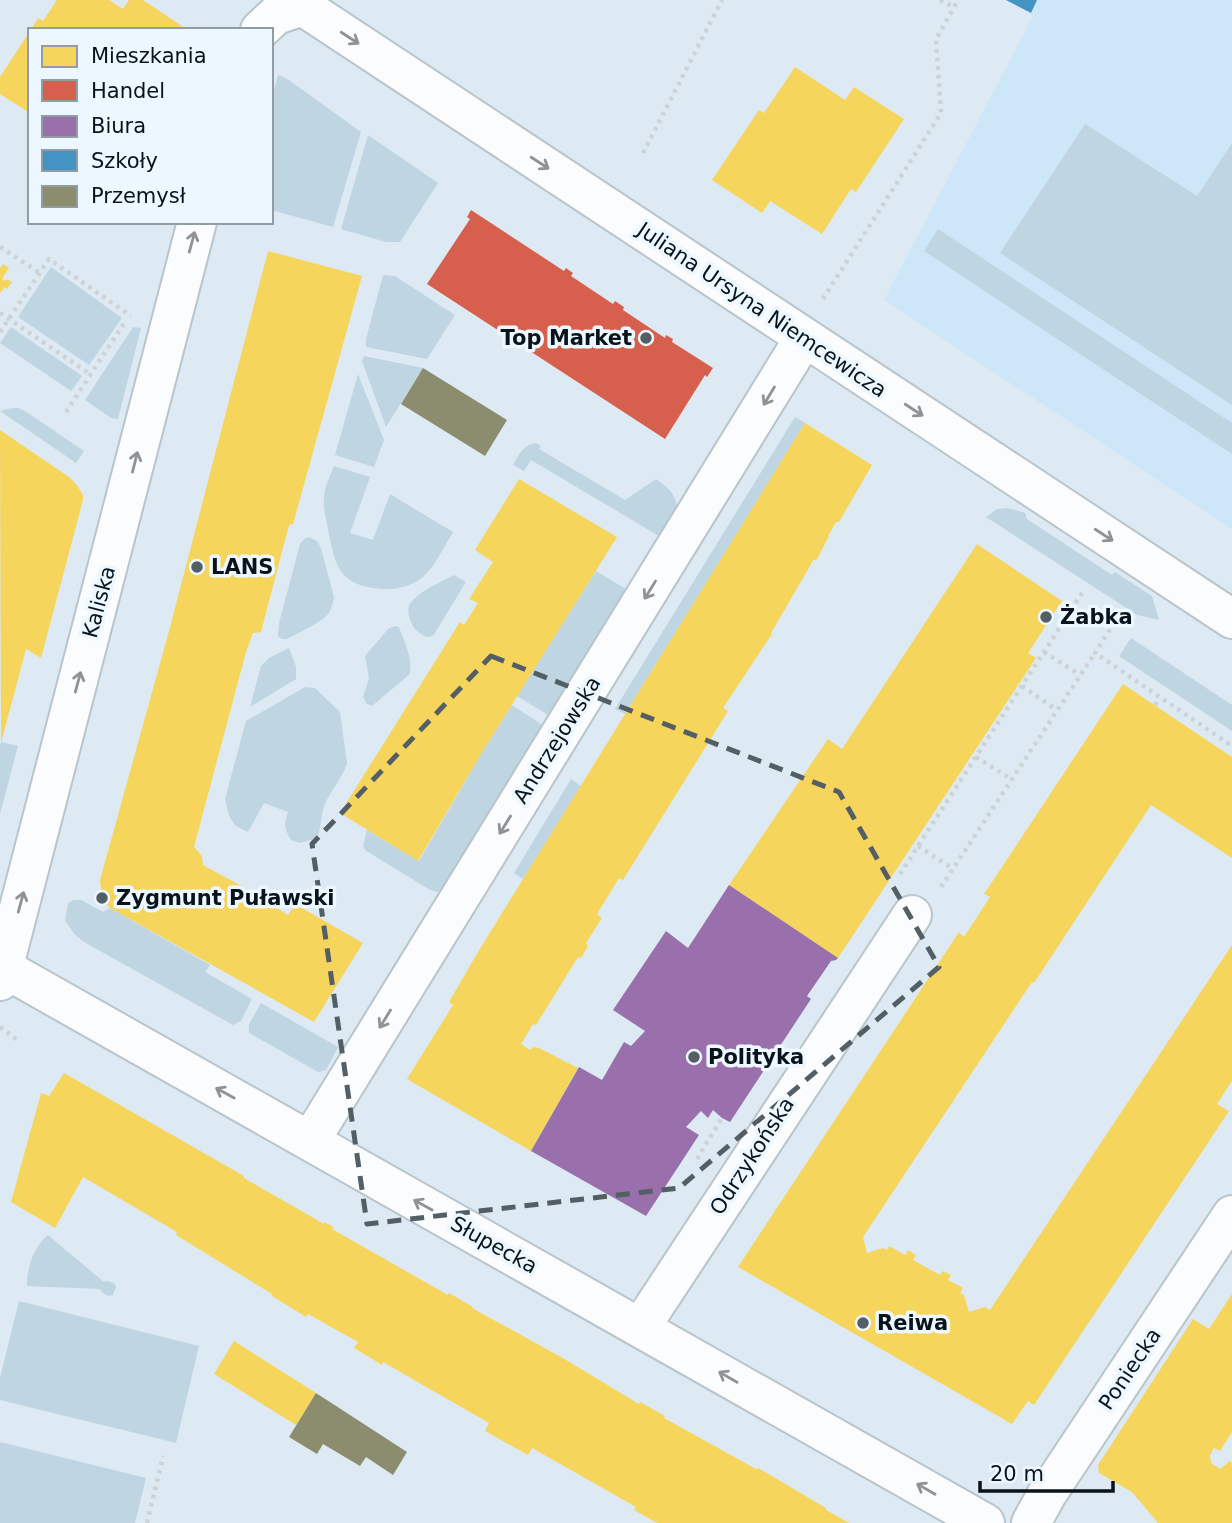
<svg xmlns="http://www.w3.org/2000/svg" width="1232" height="1523" font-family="'DejaVu Sans',sans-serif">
	<rect width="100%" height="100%" fill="#ddeaf3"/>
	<path fill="#cde7f8" d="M1037,0H1232V529L884,300L1032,18L1031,13Z"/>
	<path fill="#bfd5e2" d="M278,75L286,78L361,132L333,227L271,210V101Z
		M1085,124L1197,196L1232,143V405L1000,253Z
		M368,135L438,183L400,242H386L341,229Z
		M938,229L1232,423V454L924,251Z
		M51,267L122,318L89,365L18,317Z
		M383,275L395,276L455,315L427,359L366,347V339Z
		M11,327L82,376L71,391L0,343Z
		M133,327L141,328L118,419L111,418L85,400Z
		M364,356L423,368L386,427L362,361Z
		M358,374L384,440L374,467L335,455Z
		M12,408H18L25,411L84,451L76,463L0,411Z
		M795,417L805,423L625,714L615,709Z
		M536,443L541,446L539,449L625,500L656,479C687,500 677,511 664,539L531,460L524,471L513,465C519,454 523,445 536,443Z
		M334,466L370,477L350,533L373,540L390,494L453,532C445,545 437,562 427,573C417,585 397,590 382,589C339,586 335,566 328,529C326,519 323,507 324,497C325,486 330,476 334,466Z
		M1008,508L1025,513L1027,519L1112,575L1115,572L1152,596L1159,620L1137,615L986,517L997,509Z
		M309,537L317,541L321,548L334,597C333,603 331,610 328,614C321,623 298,633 287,639H282L278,636L279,623L300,544L304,539Z
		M596,571L631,592L553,718L517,696Z
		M454,575L466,582L433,636L426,637C419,633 414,630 411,622C409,617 407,612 409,606C413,594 443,581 454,575Z
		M395,626L399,627C404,641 414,661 409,675L372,706L367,704L363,697L369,678L365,656L389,628Z
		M1131,638L1232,705V731L1119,656Z
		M289,648L296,667V679L250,707L261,666L269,658Z
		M305,687L315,688L340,712L347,763C343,778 331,790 325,804C320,815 322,827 317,838L300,843L291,840C284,827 284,825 288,812L264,803L248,832L236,826L232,821L229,815L225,799L246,721Z
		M512,705L547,728L444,890L437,892L430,890L365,850L363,846L367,830L419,861L481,754Z
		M1,742L18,746L0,814V745Z
		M571,779L581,786L523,879L514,873Z
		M74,900H81L103,912L110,908L210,965L205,972L252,999L241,1021L233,1025L84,942L74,934L65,920L68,903Z
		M261,1003L338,1047L326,1070L318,1072L249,1033V1024Z
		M48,1235L104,1282L107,1281L114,1283L116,1287L113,1295C106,1297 104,1294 100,1289L27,1286C27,1267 33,1248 48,1235Z
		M19,1301L199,1346L176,1443L0,1400V1378Z
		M0,1442L146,1478L135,1523H0Z"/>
	<path fill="#f6d55c" d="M57,0H109L123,9L129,0H143L185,28L184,30H31L38,18L43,21Z
		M30,31V113L0,94V77Z
		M795,67L845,100L854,87L904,119L856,192L851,189L822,234L770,201L762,213L712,180L759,110L764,113Z
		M268,251L362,276L293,524L289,525L261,632L253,633L246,652L194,847L202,856L203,865L243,887L288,915L295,904L363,943L314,1022L110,908L102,900L100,880L169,631Z
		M3,264L9,268L2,279L5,281L7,279L12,282L7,289L5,287L0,293V268Z
		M805,423L872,465L839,522H836L828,536H829L816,561L814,559L771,633L772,634L723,708L728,711L623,880L619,878L597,914L602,918L586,943L588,946L581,958L578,957L536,1025L533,1024L521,1044L530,1050L534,1047L539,1048L578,1068L531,1151L407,1079L453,1005L449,1002L478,952Z
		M0,430L69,477L76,484L83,495V500L41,658L26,649L1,743Z
		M519,479L617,537L481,754L418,861L340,813L460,622L464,625L478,603L469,599L493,562L475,550Z
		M977,544L1062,601L1028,653L1036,658L838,958L729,885L828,739L842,749Z
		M1123,684L1232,757V858L1151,805L1034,983L1032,982L863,1237L867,1253L883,1248L887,1250L889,1246L905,1255L908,1250L916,1255L913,1260L940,1275L943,1271L951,1275L948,1280L963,1288L960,1293L964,1295L969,1312L985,1307L990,1310L1232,945V1081L1217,1104L1229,1111L1034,1405L1028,1401L1012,1424L738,1267L959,932L964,937L990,897L984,894Z
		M64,1073L244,1176V1178L324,1224V1222L334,1227L332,1229L448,1295L449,1293L473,1307L472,1308L561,1357L639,1404L640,1402L665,1416L664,1418L756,1469L758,1468L826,1508V1510L849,1523H657L634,1510L636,1507L532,1448L528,1455L485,1431L489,1423L383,1362L382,1365L354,1348L358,1342L308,1314L306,1317L272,1296V1294L176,1235L177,1232L83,1177L55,1228L11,1202L41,1093L49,1096Z
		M1232,1294V1432L1220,1451L1214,1448L1210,1455L1211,1463L1220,1469L1230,1461L1232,1463V1523H1158L1132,1492L1099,1473L1098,1465L1193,1319L1209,1329Z
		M234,1341L316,1393L296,1425L214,1374Z"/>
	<path fill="#d6604d" d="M471,210L564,271L566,268L573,273L571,276L613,304L615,301L624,307L623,310L665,338L666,335L673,339L672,342L713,368L707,377L705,375L665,439L427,284L470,219L467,217Z"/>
	<path fill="#9970ab" d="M729,885L838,958L836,960L831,961L807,996L811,999L730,1122L722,1118L713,1110L708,1118L701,1111L686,1127L699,1135L646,1216L531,1151L579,1067L602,1080L624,1042L631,1046L645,1031L613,1010L666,931L688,948Z"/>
	<path fill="#4393c3" d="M1006,0H1037L1031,13Z"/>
	<path fill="#8c8c6e" d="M423,368L507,420L485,456L401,404Z
		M316,1393L407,1452L393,1475L366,1457L360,1466L323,1444L317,1454L289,1437Z"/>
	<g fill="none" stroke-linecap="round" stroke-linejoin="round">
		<defs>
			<path id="minor" d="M260,30L276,15L303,6
				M0,966L985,1523
				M0,981L197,222
				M310,1141L804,338
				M640,1328L912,915
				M1031,1523L1047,1494L1232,1215"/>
			<path id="major" d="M293,0L1232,619"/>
		</defs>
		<use href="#minor" stroke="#b9c4cb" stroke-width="42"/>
		<use href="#major" stroke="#b9c4cb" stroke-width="42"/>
		<path stroke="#cfd2d4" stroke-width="4.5" stroke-dasharray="3.5 5" stroke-linecap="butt" d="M940,0L954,7
			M643,153L722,0
			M0,247L40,273
			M823,299L941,113L936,39L958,0
			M0,313L90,374
			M0,332L49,259L131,316
			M66,412L125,322
			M1119,615L1095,653L1232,746
			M1044,652L1080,675
			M1022,686L1057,710
			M1155,705L1160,698
			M976,757L1011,779
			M918,846L953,869
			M900,874L1084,590
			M941,887L1095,653
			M0,1027L20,1042
			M697,1159L722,1118
			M147,1523L163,1456"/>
		<use href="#minor" stroke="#fafcfd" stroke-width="38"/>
		<use href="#major" stroke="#fafcfd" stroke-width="38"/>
	</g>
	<defs><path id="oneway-shaft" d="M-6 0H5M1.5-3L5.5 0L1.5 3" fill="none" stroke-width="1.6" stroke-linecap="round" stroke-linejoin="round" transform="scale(1.75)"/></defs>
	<g stroke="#8e9396">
		<use href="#oneway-shaft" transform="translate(350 38) rotate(33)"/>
		<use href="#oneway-shaft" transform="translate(540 163) rotate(33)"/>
		<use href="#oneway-shaft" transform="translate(192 242) rotate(-75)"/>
		<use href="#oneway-shaft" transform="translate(769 396) rotate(121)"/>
		<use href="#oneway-shaft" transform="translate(914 410) rotate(33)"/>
		<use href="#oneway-shaft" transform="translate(135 462) rotate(-76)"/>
		<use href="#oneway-shaft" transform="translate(1104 535) rotate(33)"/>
		<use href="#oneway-shaft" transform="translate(650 590) rotate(122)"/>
		<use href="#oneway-shaft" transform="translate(78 682) rotate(-75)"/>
		<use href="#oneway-shaft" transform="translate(505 825) rotate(122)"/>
		<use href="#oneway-shaft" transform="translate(21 902) rotate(-75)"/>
		<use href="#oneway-shaft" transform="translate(385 1019) rotate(122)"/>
		<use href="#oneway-shaft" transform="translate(225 1093) rotate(-151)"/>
		<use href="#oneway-shaft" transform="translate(423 1205) rotate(-151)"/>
		<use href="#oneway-shaft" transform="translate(728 1377) rotate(-150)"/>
		<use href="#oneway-shaft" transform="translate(926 1489) rotate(-150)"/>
	</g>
	<path fill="none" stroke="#535e65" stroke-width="5" stroke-dasharray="14 9" stroke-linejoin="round" d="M491,656L839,792L939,967L679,1188L367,1224L312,844Z"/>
	<g fill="#535e65" stroke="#ecf7ff" stroke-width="2.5">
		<circle cx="646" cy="338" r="7"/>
		<circle cx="197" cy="567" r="7"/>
		<circle cx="1046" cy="617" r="7"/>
		<circle cx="102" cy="898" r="7"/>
		<circle cx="694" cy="1057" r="7"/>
		<circle cx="863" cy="1323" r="7"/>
	</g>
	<g text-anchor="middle" stroke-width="7" stroke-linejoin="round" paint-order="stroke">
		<g font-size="21" fill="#091319" stroke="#ecf7ff">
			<text transform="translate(762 310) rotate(34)" y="7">Juliana Ursyna Niemcewicza</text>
			<text transform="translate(99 602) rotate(-75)" y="7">Kaliska</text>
			<text transform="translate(557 740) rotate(-58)" y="7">Andrzejowska</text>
			<text transform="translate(752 1156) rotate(-57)" y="7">Odrzykońska</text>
			<text transform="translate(494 1245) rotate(29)" y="7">Słupecka</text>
			<text transform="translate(1130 1369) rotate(-56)" y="7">Poniecka</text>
		</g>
		<g font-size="21" font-weight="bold" fill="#091319" stroke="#ecf7ff" text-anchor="start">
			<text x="632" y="345" text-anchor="end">Top Market</text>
			<text x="211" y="574">LANS</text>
			<text x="1060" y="624">Żabka</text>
			<text x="116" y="905">Zygmunt Puławski</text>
			<text x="708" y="1064">Polityka</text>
			<text x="877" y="1330">Reiwa</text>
		</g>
	</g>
	<rect x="28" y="28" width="245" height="196" fill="#ecf7ff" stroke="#919ca3" stroke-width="2"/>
	<rect x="42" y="46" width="35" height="21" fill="#f6d55c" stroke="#919ca3" stroke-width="2"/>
	<text x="91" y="63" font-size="21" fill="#091319">Mieszkania</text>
	<rect x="42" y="80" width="35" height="21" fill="#d6604d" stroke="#919ca3" stroke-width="2"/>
	<text x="91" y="98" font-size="21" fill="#091319">Handel</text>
	<rect x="42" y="116" width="35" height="21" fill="#9970ab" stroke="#919ca3" stroke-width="2"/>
	<text x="91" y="133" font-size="21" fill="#091319">Biura</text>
	<rect x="42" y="150" width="35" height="21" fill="#4393c3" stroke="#919ca3" stroke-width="2"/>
	<text x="91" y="168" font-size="21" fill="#091319">Szkoły</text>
	<rect x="42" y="186" width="35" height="21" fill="#8c8c6e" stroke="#919ca3" stroke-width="2"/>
	<text x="91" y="203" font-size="21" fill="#091319">Przemysł</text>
	<path d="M980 1481v10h133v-10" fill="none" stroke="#091319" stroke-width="3.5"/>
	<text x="990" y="1481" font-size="21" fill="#091319" stroke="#ecf7ff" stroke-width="5" paint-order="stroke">20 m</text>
</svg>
